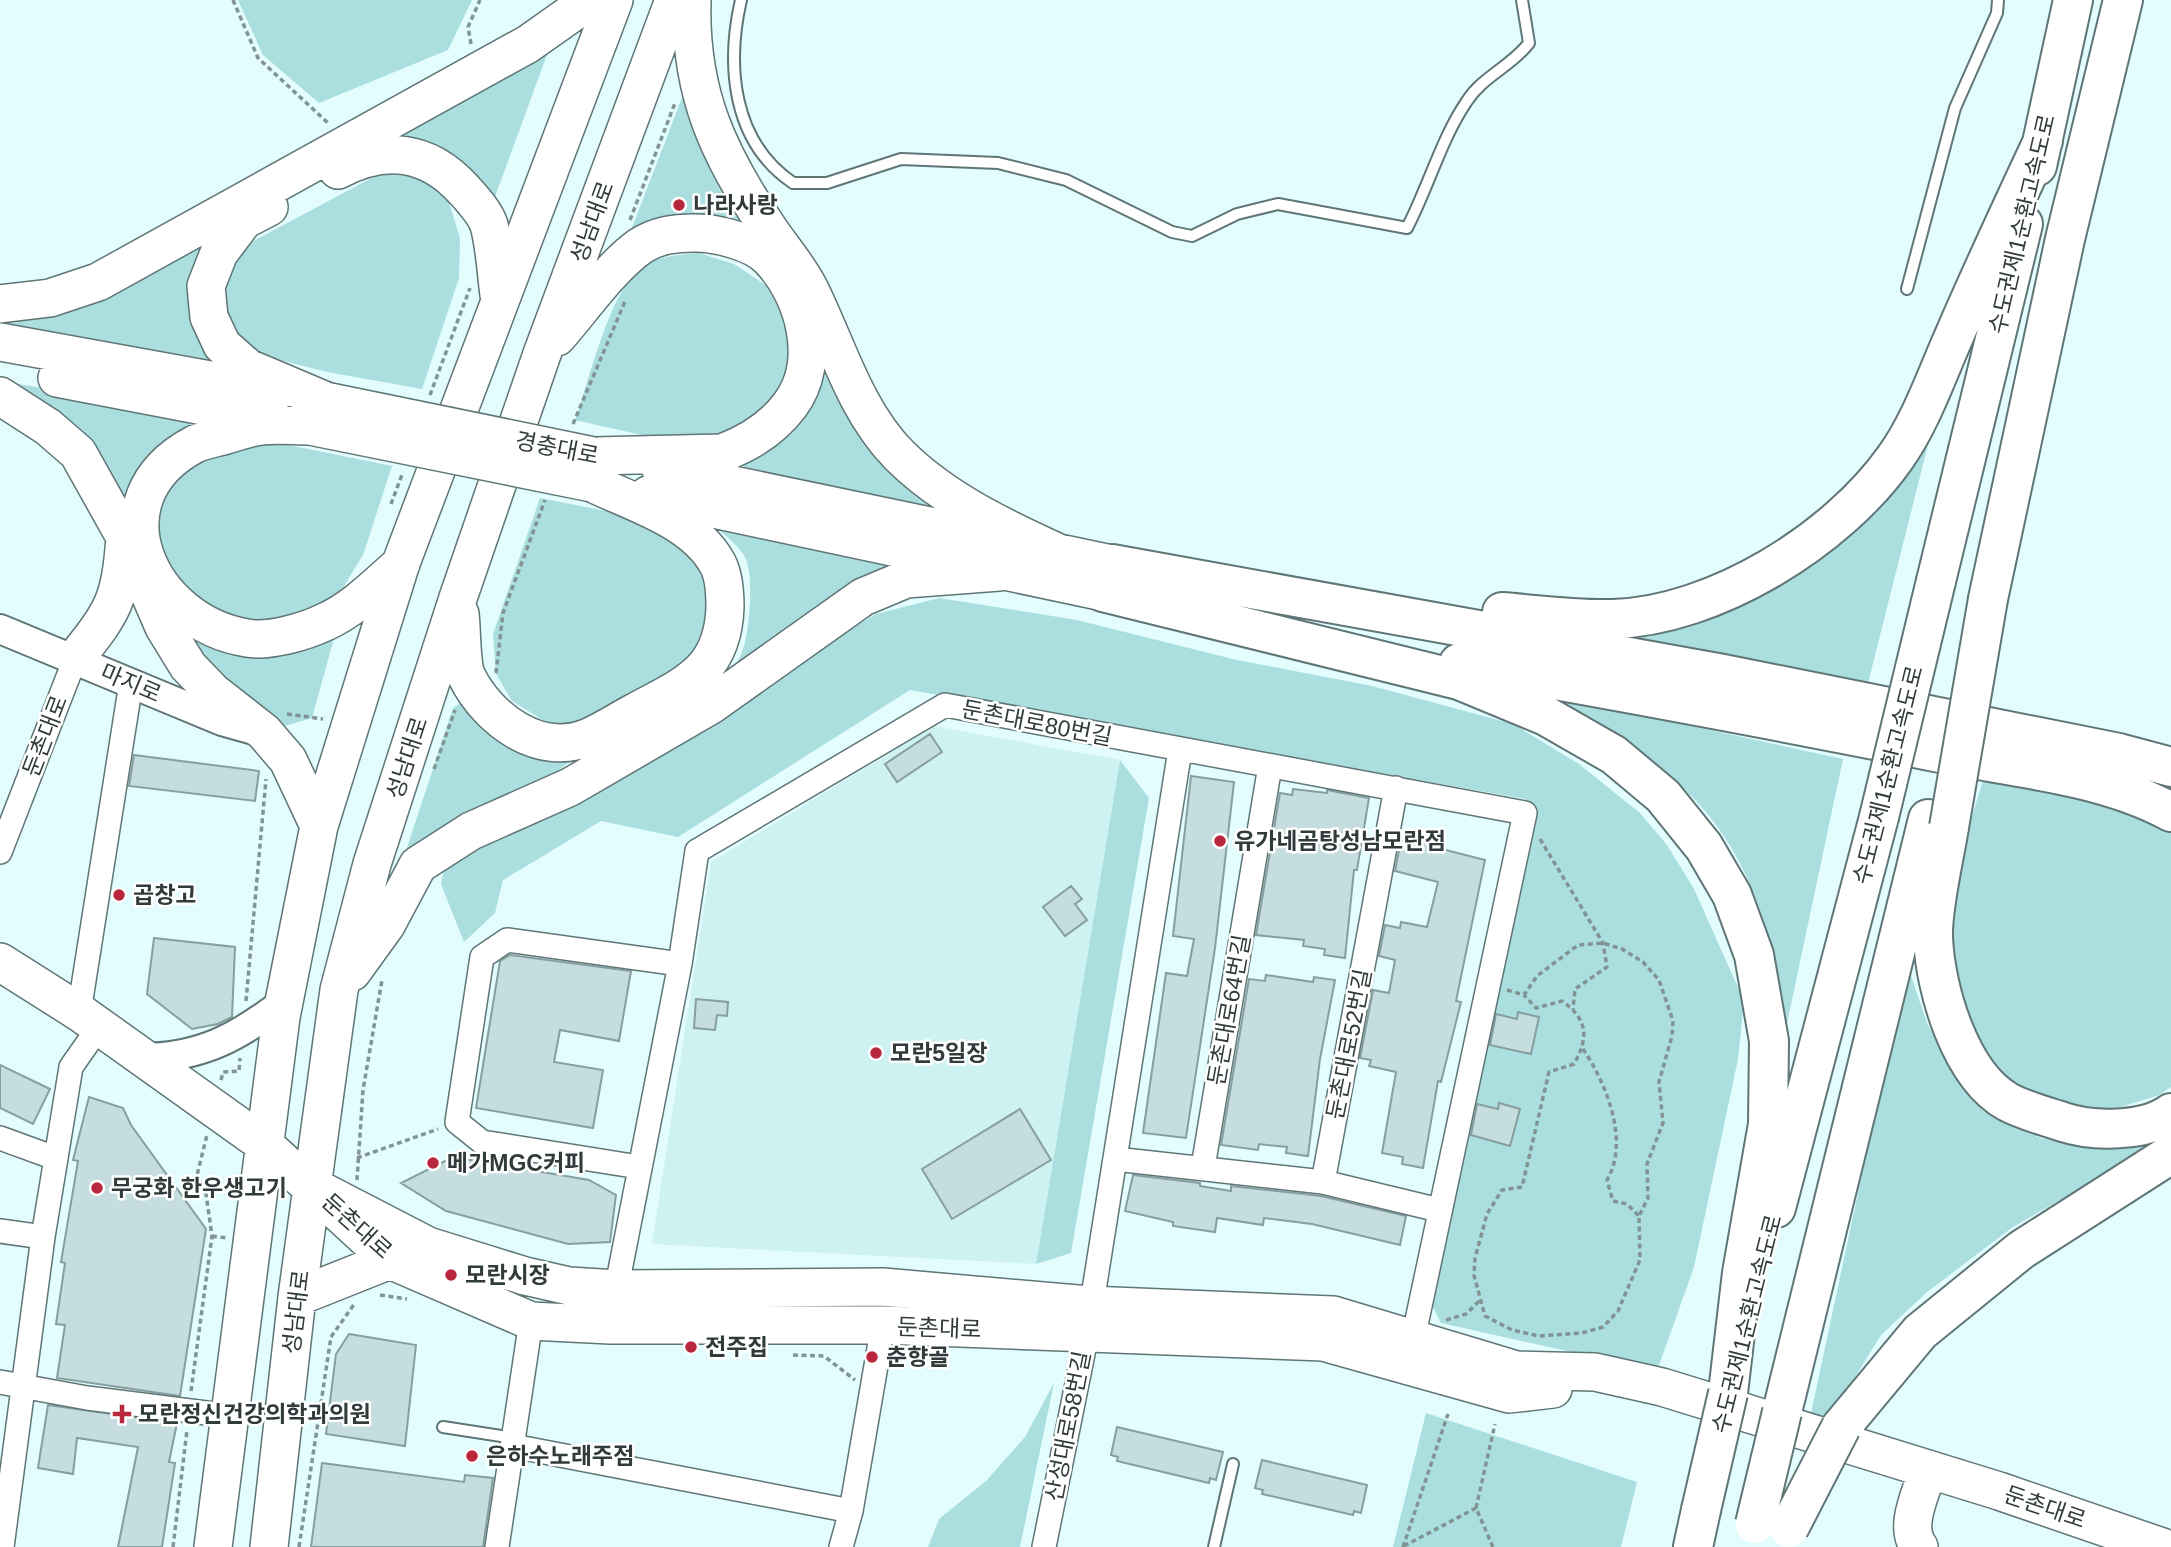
<svg xmlns="http://www.w3.org/2000/svg" width="2171" height="1547" font-family="Arial,'Noto Sans KR',sans-serif">
	<rect width="100%" height="100%" fill="#e3fcfd"/>
	<path fill="#cef1f2" d="M934,726L1120,760L1036,1264L652,1244L711,862Z"/>
	<path fill="#aadedf" d="M238,0H472L448,50L319,103L263,55Z
		M552,41L492,205L366,147Z
		M685,90L701,151L766,243L628,238Z
		M379,174L418,176L448,199L460,238L459,278L422,389L327,372L264,356L234,332L221,305L226,277L246,245Z
		M220,227L229,367L0,330V318Z
		M699,253L734,264L767,286L787,323L788,366L775,401L753,427L690,446L575,420C589,380 607,304 634,274C649,256 678,255 699,253Z
		M821,343L971,527L713,472C752,459 796,445 813,403C820,387 818,361 821,343Z
		M1944,381L1866,691L1604,633L1764,588Z
		M7,382L226,419L188,431L130,541Z
		M259,439L392,466L363,555L342,589L316,609L275,624L248,621L216,612L178,591L155,537L161,503L176,474L216,450Z
		M540,498L642,518L688,545L714,599L696,666L587,723H548L512,701L496,674L493,634Z
		M702,517L927,567L708,694C718,683 734,670 740,657C750,638 754,578 746,559C738,543 716,528 702,517Z
		M939,598L1077,620L1237,660L1372,686L1513,724L1579,764L1640,813L1667,845L1694,889L1744,1001L1738,1059L1694,1267L1657,1371L1441,1323L1427,1295L1456,1184L1526,799L910,690L678,837L601,821L503,880L495,913L464,942L441,884L444,870L485,846L574,801L876,614Z
		M161,605L238,654L281,657L334,638L312,718L281,727L197,677Z
		M1520,689L1843,759L1783,1042C1779,936 1746,830 1656,766C1614,736 1565,714 1520,689Z
		M467,699L573,758L532,795L402,863L453,708Z
		M1120,760L1149,798L1071,1253L1036,1264Z
		M1983,780L2089,799L2171,827V1087L2159,1095L2108,1111L2053,1102L2006,1081L1973,1047L1948,937L1960,856Z
		M1907,964L1927,1023L1945,1057L1983,1111L2040,1138L2097,1148L2161,1142L2013,1227L1927,1292L1881,1335L1839,1403L1804,1446Z
		M1054,1383L1020,1547H928L939,1519L986,1481L1025,1437Z
		M1426,1413L1637,1482L1621,1547H1393Z"/>
	<path fill="#c5ddde" stroke="#879e9f" stroke-width="2" d="M930,734L942,752L897,782L885,764Z
		M134,755L259,771L255,801L129,786Z
		M1191,776L1234,782L1215,948L1186,1138L1143,1133L1166,973L1187,976L1194,939L1173,936Z
		M1293,789L1327,793V790L1369,798L1357,870H1354L1345,958L1324,955L1325,949L1303,946L1304,940L1256,935L1280,793L1292,795Z
		M1418,837L1439,841L1438,848L1485,860L1456,1001L1461,1002L1441,1082L1438,1081L1423,1168L1402,1164L1403,1157L1382,1153L1396,1072L1369,1066L1371,1060L1360,1058L1373,990L1389,993L1395,960L1379,956L1385,925L1400,928L1401,922L1427,927L1438,882L1395,871L1401,840L1417,843Z
		M1071,886L1082,899L1075,904L1087,920L1065,936L1043,907Z
		M154,938L235,947L232,1017L218,1024L192,1029L147,994Z
		M510,955L631,971L619,1041L560,1030L554,1062L603,1070L593,1128L476,1108L500,961Z
		M1266,975L1313,982L1314,977L1335,980L1320,1059L1308,1156L1286,1153L1287,1147L1259,1144L1258,1150L1221,1145L1249,979L1265,981Z
		M696,999L728,1002L727,1016L717,1015L715,1030L694,1028Z
		M1518,1012L1539,1017L1531,1054L1490,1045L1496,1014L1517,1019Z
		M0,1065L50,1089L33,1124L0,1108Z
		M89,1097L123,1108L131,1125L206,1229L180,1396L57,1378L65,1325L56,1324L65,1263L61,1262L78,1161L73,1160Z
		M1499,1103L1520,1109L1510,1146L1471,1135L1477,1104L1498,1109Z
		M1020,1109L1051,1160L952,1219L922,1169Z
		M453,1157L589,1180L616,1195L610,1242L568,1244L446,1211L401,1183Z
		M1133,1175L1200,1183V1186L1231,1191V1186L1321,1196L1406,1216L1400,1245L1312,1224L1264,1218L1263,1225L1217,1218L1215,1232L1173,1226V1222L1125,1211Z
		M349,1334L416,1345L405,1446L326,1434L336,1354Z
		M48,1405L177,1423L169,1462L175,1463L162,1547H118L138,1447L77,1438L73,1474L38,1468Z
		M1117,1427L1223,1452L1216,1480L1210,1478L1209,1483L1117,1461L1118,1457L1111,1455Z
		M1262,1460L1367,1485L1361,1513L1354,1511L1353,1515L1262,1494L1263,1490L1255,1488Z
		M322,1463L464,1482L465,1475L493,1478L483,1547H311Z"/>
	<g fill="none" stroke-linecap="round" stroke-linejoin="round">
		<defs>
			<path id="service" d="M741,0C726,65 732,142 793,183H827L901,159L998,163L1066,180L1172,232L1192,236L1237,214L1278,204L1407,228C1428,188 1442,137 1467,101C1483,76 1512,66 1529,43L1522,0
				M1907,289L1955,108L1997,13L1998,0
				M443,1427L514,1438
				M1214,1547L1233,1464"/>
			<path id="minor" d="M0,852L75,659
				M79,1012L131,683
				M0,1138L55,1158
				M1115,1159L1323,1182L1439,1210
				M639,1167L482,1142L457,1122L482,957L507,940L680,964
				M1203,1167L1270,766
				M1323,1182L1396,788
				M0,1231L43,1237
				M614,1301L680,964L697,851L945,705L1525,813L1413,1339
				M0,1382L87,1398L230,1416
				M513,1446L851,1511
				M2,1547L43,1237L71,1067L99,1027
				M497,1547L531,1321
				M841,1547L851,1511L883,1325
				M1044,1547L1087,1334L1180,750"/>
			<path id="tertiary" d="M0,629L222,721L254,730
				M144,1058C202,1057 238,1037 284,1002"/>
			<path id="primary" d="M692,0C689,93 719,156 770,231C783,250 798,267 809,288C837,344 854,409 899,455C944,500 1004,528 1061,554
				M338,170C385,145 428,150 464,190C473,200 485,213 489,225C495,247 496,272 499,295
				M269,207L244,220L219,253L206,286L209,317L222,345L248,368L326,401
				M0,304L50,298L98,282L528,44L572,13L582,0
				M557,337C581,310 610,268 639,247C657,235 674,233 695,233C717,233 753,242 769,258C804,294 823,361 790,405C773,428 749,443 722,453L594,456
				M0,342L276,392
				M57,378L271,419
				M0,396L48,427L78,453L125,537L164,627L188,666L213,692L264,732L288,760L319,826
				M310,426C294,426 277,424 262,426C250,427 237,432 226,435C216,438 204,440 195,444C91,499 149,622 247,638C269,642 304,632 325,622C354,609 377,585 401,564
				M661,470L1112,564
				M648,495L1103,592
				M460,614C462,629 461,665 467,677C488,719 539,758 589,737C605,730 620,720 635,712C685,685 723,672 725,607C725,593 724,573 716,561C692,520 634,503 592,483
				M75,659C114,610 120,601 125,538
				M0,962L79,1012L264,1144L390,1260L531,1321L610,1325H883L1323,1342L1509,1394L1553,1389
				M352,972L386,925L418,865L471,831L570,787L711,705L863,597L906,579L999,572
				M314,1187L428,1246L525,1276L569,1286L617,1289L883,1287L1089,1305L1333,1315L1516,1370L1595,1372L1662,1387L1999,1491L2162,1547
				M297,1297L390,1260
				M213,1547L281,1017L319,826L401,563L614,0
				M269,1547L297,1297L339,990L372,864L458,598L542,354L674,0
				M1919,1547C1903,1526 1922,1492 1928,1469"/>
			<path id="motorway" d="M2037,166L2073,0
				M1112,564L1723,674L2119,753L2171,767
				M1936,581L2023,224
				M1103,592L1459,680L1546,716L1614,755L1663,796L1704,847L1732,895L1754,955L1769,1041L1768,1124L1742,1273L1728,1393
				M1988,599L2065,239L2123,0
				M1502,612C1538,615 1576,620 1613,619C1715,616 1837,540 1895,458C1921,422 1937,374 1955,334C1983,269 2013,205 2043,141
				M1459,663C1619,691 1780,721 1940,753C2015,768 2103,775 2171,812
				M1949,827C1944,859 1932,907 1933,937C1935,989 1960,1075 2008,1102C2025,1111 2045,1116 2063,1122C2093,1132 2145,1132 2171,1113
				M1776,1208L1879,817
				M1782,1412L1928,819
				M1841,1427L1920,1332L2021,1250L2171,1154
				M1693,1547L1701,1510"/>
		</defs>
		<use href="#service" stroke="#5f7576" stroke-width="14"/>
		<use href="#minor" stroke="#5f7576" stroke-width="26"/>
		<use href="#tertiary" stroke="#5f7576" stroke-width="32"/>
		<use href="#primary" stroke="#5f7576" stroke-width="40"/>
		<use href="#motorway" stroke="#5f7576" stroke-width="42"/>
		<path stroke="#829393" stroke-width="3.5" stroke-dasharray="5 3.5" stroke-linecap="butt" d="M233,0L258,58L328,123
			M471,44L468,27L480,0
			M630,220L675,103
			M430,395L470,288
			M573,424L626,299
			M391,504L403,472
			M496,673L503,613L545,500
			M287,714L323,719
			M434,769L455,710
			M1540,839L1603,943L1607,967L1575,989L1573,1009
			M1507,990L1524,995L1537,976L1578,945L1603,943L1622,949L1643,962L1659,980L1673,1021L1672,1036L1659,1082L1663,1123L1647,1164L1648,1198L1639,1216L1640,1260L1618,1311L1603,1327L1582,1333L1539,1336L1512,1330L1485,1316L1474,1275L1475,1258L1487,1214L1502,1190L1522,1187L1549,1072L1574,1064C1589,1038 1588,1019 1562,1001L1536,1008L1524,995
			M246,1001L266,779
			M1583,1049C1606,1083 1630,1141 1607,1180L1613,1201L1627,1204L1639,1216
			M221,1080L223,1072L239,1071L240,1058
			M357,1158L438,1129
			M357,1180L363,1090L382,980
			M212,1236L227,1238
			M380,1295L407,1299
			M1446,1320L1466,1314L1481,1299
			M793,1355L824,1356L855,1380
			M191,1391L212,1236L206,1194L197,1175L207,1135
			M1404,1546L1476,1508
			M173,1547L187,1430
			M299,1547L331,1337L355,1303
			M1403,1547L1448,1414
			M1493,1547L1476,1508L1495,1424"/>
		<use href="#service" stroke="#fff" stroke-width="10"/>
		<use href="#minor" stroke="#fff" stroke-width="23"/>
		<use href="#tertiary" stroke="#fff" stroke-width="28"/>
		<use href="#primary" stroke="#fff" stroke-width="37"/>
		<use href="#motorway" stroke="#fff" stroke-width="38"/>
		<defs>
			<path id="primary-bridge" d="M326,401L594,456
				M310,426L592,483"/>
			<path id="motorway-bridge" d="M1879,817L1936,581
				M1949,827L1988,599
				M1701,1510L1728,1393
				M1755,1524L1782,1412
				M1789,1528L1841,1427"/>
		</defs>
		<use href="#primary-bridge" stroke="#5f7576" stroke-width="40" stroke-linecap="butt"/>
		<use href="#motorway-bridge" stroke="#5f7576" stroke-width="42" stroke-linecap="butt"/>
		<use href="#primary-bridge" stroke="#fff" stroke-width="37"/>
		<use href="#motorway-bridge" stroke="#fff" stroke-width="38"/>
	</g>
	<g fill="#b9273d" stroke="#fff" stroke-width="2.5">
		<circle cx="679" cy="205" r="7"/>
		<circle cx="1220" cy="841" r="7"/>
		<circle cx="119" cy="895" r="7"/>
		<circle cx="876" cy="1053" r="7"/>
		<circle cx="433" cy="1163" r="7"/>
		<circle cx="97" cy="1188" r="7"/>
		<circle cx="451" cy="1275" r="7"/>
		<circle cx="691" cy="1347" r="7"/>
		<circle cx="872" cy="1357" r="7"/>
		<path d="M118.5 1403.5h7v7h7v7h-7v7h-7v-7h-7v-7h7z"/>
		<circle cx="472" cy="1456" r="7"/>
	</g>
	<g text-anchor="middle" stroke-width="5" stroke-linejoin="round" paint-order="stroke">
		<g font-size="23" font-weight="bold" fill="#313b3b" stroke="#fff" text-anchor="start">
			<text x="693" y="213">나라사랑</text>
			<text x="1234" y="849">유가네곰탕성남모란점</text>
			<text x="133" y="903">곱창고</text>
			<text x="890" y="1061">모란5일장</text>
			<text x="447" y="1171">메가MGC커피</text>
			<text x="111" y="1196">무궁화 한우생고기</text>
			<text x="465" y="1283">모란시장</text>
			<text x="705" y="1355">전주집</text>
			<text x="886" y="1365">춘향골</text>
			<text x="138" y="1422">모란정신건강의학과의원</text>
			<text x="486" y="1464">은하수노래주점</text>
		</g>
		<g font-size="23" fill="#313b3b" stroke="#fff">
			<text transform="translate(592 222) rotate(-70)" y="8">성남대로</text>
			<text transform="translate(2022 224) rotate(-77)" y="8">수도권제1순환고속도로</text>
			<text transform="translate(557 448) rotate(11)" y="8">경충대로</text>
			<text transform="translate(131 683) rotate(23)" y="8">마지로</text>
			<text transform="translate(1037 723) rotate(11)" y="8">둔촌대로80번길</text>
			<text transform="translate(45 736) rotate(-69)" y="8">둔촌대로</text>
			<text transform="translate(407 758) rotate(-72)" y="8">성남대로</text>
			<text transform="translate(1888 775) rotate(-76)" y="8">수도권제1순환고속도로</text>
			<text transform="translate(1229 1010) rotate(-80)" y="8">둔촌대로64번길</text>
			<text transform="translate(1349 1044) rotate(-79)" y="8">둔촌대로52번길</text>
			<text transform="translate(357 1226) rotate(42)" y="8">둔촌대로</text>
			<text transform="translate(296 1312) rotate(-83)" y="8">성남대로</text>
			<text transform="translate(1747 1324) rotate(-76)" y="8">수도권제1순환고속도로</text>
			<text transform="translate(939 1328) rotate(2)" y="8">둔촌대로</text>
			<text transform="translate(1068 1426) rotate(-79)" y="8">산성대로58번길</text>
			<text transform="translate(2045 1507) rotate(19)" y="8">둔촌대로</text>
		</g>
	</g>
</svg>
